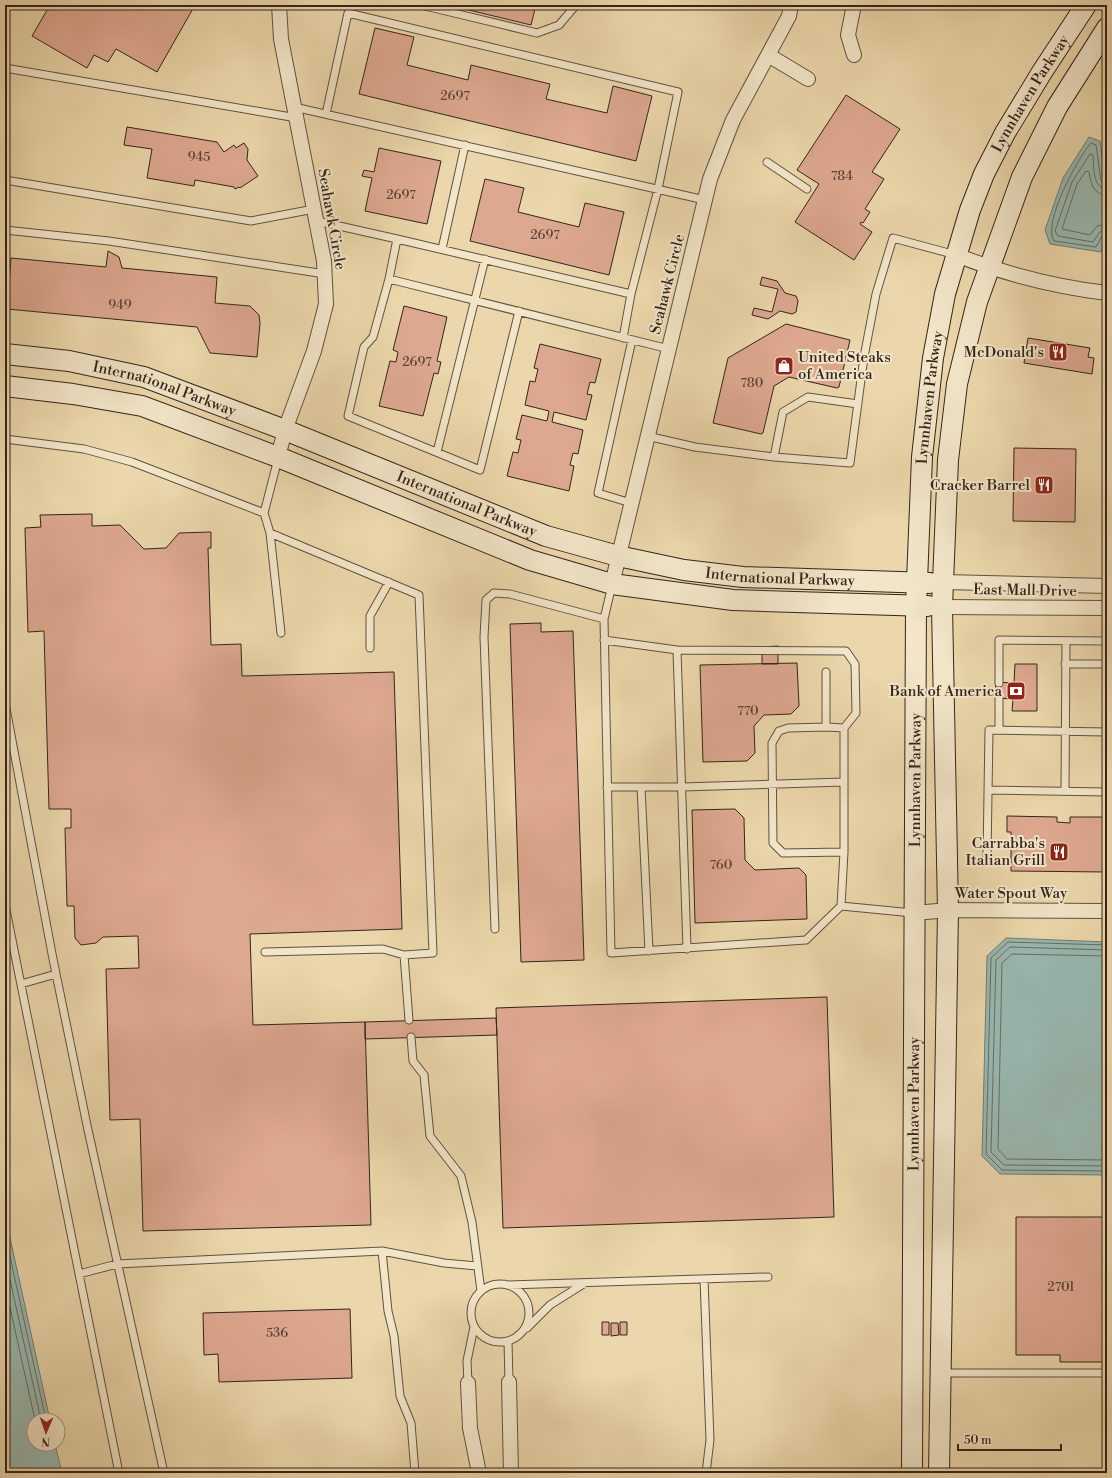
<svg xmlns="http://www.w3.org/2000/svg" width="1112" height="1478" font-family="'Libre Bodoni',serif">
	<rect width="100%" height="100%" fill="#ebd7ab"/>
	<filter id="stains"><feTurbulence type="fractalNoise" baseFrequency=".005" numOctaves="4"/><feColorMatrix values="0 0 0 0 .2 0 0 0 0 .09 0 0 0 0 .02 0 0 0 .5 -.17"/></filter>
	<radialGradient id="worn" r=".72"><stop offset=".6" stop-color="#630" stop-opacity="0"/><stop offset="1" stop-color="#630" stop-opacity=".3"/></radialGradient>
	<path fill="#99b8b0" stroke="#717d75" d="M1089,137L1100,141L1107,194V234L1101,252L1050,244L1045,230L1063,178Z
		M1006,938L1107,942V1175L1000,1174L982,1156L987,956Z
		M5,1215L50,1420H34V1444H55L62,1473H5Z"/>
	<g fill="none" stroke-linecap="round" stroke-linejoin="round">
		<path stroke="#666e66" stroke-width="1" d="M1107,184L1101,181L1096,145L1091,143C1078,158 1042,223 1054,241L1096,247L1102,236L1107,235
			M1107,189C1092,188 1094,167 1093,155L1090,154L1072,182L1055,231L1058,236L1093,242L1100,232L1107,230
			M1107,195C1093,194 1091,184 1089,172L1086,171L1077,184L1062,229L1090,235L1097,226L1107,224
			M1107,945L1008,942L991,958L986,1154L1002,1170L1107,1171
			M1107,950L1010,947L996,960L991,1152L1004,1165L1107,1166
			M1107,956L1012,954L1002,963L998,1149L1007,1159L1107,1160
			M5,1234L46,1420
			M5,1257L41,1420
			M5,1285L35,1420"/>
	</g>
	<path fill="#dda890" stroke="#34241c" d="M50,5H195L157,72L116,49L108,62L94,55L87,68L32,36Z
		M448,5H536L531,25Z
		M375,28L414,37L407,65L468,80L471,65L550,84L546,99L607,113L613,86L652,96L636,161L359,94Z
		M846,95L900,129L872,172L884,179L865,209L870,212L863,223L861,222L860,224L872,232L854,260L795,222L819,184L797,170Z
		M127,127L217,142L224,152L234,145L236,148L244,143L248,149L247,160L258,176L240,188L239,187L235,189L234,187L195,180L194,186L147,178L152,149L124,145Z
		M379,148L441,161L427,224L365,211L372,178L362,176L364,170L374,172Z
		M485,179L524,188L518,212L579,227L585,203L624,212L609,275L470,241Z
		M108,251L119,257L122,268L217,277L215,303L250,306L259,315L260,323L257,357L210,353L197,327L7,309L11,258L106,267Z
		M762,277L777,281L785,293L796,296L798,301L796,312L792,314L780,311L768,319L752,315L754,308L772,312L778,289L760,285Z
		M404,306L447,317L437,361L441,362L438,374L434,373L423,416L379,406L390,361L396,362L398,352L393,350Z
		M786,324L850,340L839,387L837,388L789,377L774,386L763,433L761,434L713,423L728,358Z
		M1028,338L1090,348L1088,357L1094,358L1092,374L1024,363Z
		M540,344L601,359L595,383L590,382L587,394L592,395L586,420L554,412L552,422L583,430L578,454L573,453L570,465L574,466L569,491L507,476L513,452L518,453L521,440L516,439L522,415L547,421L549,411L525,405L530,381L535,382L538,369L534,368Z
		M1014,448L1076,449L1075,522L1013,521Z
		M92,514V526L120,525L144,549L166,548L179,533L211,532V548H208L211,645L241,644L242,676L394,672L402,929L250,934L253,1025L365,1022L371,1225L143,1231L140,1119L110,1120L106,969L139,968L138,936L103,937L96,943L81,945L75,938L74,906H67L65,828H71V809H49L44,631L28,632L25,528L41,527L40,515Z
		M541,623V632L573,631L584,960L521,962L510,624Z
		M778,646V664H762V647Z
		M797,663L799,706L791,714L764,715L754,726L755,753L747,761L703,762L700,665Z
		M1015,664H1037V711H1012L1013,699L995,698L996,682L1014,683Z
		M735,809L744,818L745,860L755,870L799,868L806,875L807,919L695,923L692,810Z
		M1103,812L1107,813V872L1011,871V832H1007V816L1057,817V822L1070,823V817H1103Z
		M827,997L834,1217L503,1228L496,1008Z
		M496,1018L497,1035L365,1039V1022Z
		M1016,1217H1107V1362H1060V1355H1016Z
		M350,1309L352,1378L219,1382L218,1354L204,1355L203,1313Z
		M602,1322H609V1335H602Z
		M620,1322H627V1335H620Z
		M611,1323H618L619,1335L611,1336Z"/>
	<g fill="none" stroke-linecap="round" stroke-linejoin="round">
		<defs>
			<path id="service" d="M421,5L537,33L559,25L576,5
				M5,68L297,118
				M294,107L705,200
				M326,114L348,13L678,92L658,189L631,294L397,239
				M767,162L807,189
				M5,180L251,221L314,209
				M317,221L397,239L389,279L669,349
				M5,230L109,241L325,274
				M442,249L465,145
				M389,279L373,337L364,347L348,416L480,470L519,311
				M623,338L631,294
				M647,436L695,447L774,457L850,463L864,357L876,294L893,238L956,255
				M5,439L84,449L132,462L264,513L270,533L281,633
				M437,452L485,259
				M774,457L783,412L808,397L858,404
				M631,503L598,493L632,340
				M264,513L278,459
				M612,585L604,619L611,953L806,940L841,906L913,913
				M604,640L677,650L687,949
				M370,648V616L389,582
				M1065,664H1107
				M826,672V727L788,728L779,731L772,743L773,843L783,853L844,852V782
				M999,683V640L1107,641
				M999,699V730
				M5,703L53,959L88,1130L164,1473
				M826,727L844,728
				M607,787H682L844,782V728L856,713L855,664L846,651L677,650
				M641,787L649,951
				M988,790L1107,792
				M1065,791L1066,641
				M987,857L989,730L1107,732
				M5,905L119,1473
				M841,906L844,852
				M495,929L484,637L486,600L494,593L510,594L604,619
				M265,952L383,949L404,955L433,953L419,595L270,533
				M404,955L409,1020
				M21,984L56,974
				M411,1037L413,1061L424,1075L430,1136L461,1176L472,1222L481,1291
				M382,1251L388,1311L394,1336L400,1396L411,1423L415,1473
				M79,1274L117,1264L382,1251L444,1263L477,1266
				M704,1279L710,1440L706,1473
				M471 1313a29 29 0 1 1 58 0a29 29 0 1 1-58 0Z
				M507,1285L768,1277
				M527,1328L550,1305L585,1283
				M508,1341L509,1382
				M943,1373H1107
				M468,1383L467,1361L474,1327"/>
			<path id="minor" d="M768,55L808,79
				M854,55L848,35L854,5
				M956,255C1005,274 1055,287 1107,293
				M278,457L285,430L314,351L326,304L324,261L281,39L279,5
				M943,582L1107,586
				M612,584L710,179L733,120L789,16L791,5
				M942,607L1107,608
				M915,913L948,910L1107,911
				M509,1382L511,1473
				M468,1383L470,1428L479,1473"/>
			<g id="secondary">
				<path id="s1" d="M5,354L69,361L144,377L285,430L546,536L618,556L684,570L743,577L930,583"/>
				<path d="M5,386L73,394L142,406L278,457L530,560L612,584L733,600L928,606"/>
				<path id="s2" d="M912,1473L916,606L922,457L933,358L945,294L970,210L984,174L1005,133L1042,72L1086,5"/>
				<path d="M939,1473L948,910L942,607L948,460L957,384L977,302L1022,177L1057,107L1107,28"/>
			</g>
		</defs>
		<use href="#service" stroke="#625140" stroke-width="9"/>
		<use href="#minor" stroke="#625140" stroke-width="16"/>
		<use href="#secondary" stroke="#34241c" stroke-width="22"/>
		<use href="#service" stroke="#f2e5c8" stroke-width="7"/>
		<use href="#minor" stroke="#f2e5c8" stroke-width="14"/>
		<use href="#secondary" stroke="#f2e5c8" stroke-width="20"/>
	</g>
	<defs>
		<symbol id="restaurant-square" viewBox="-11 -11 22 22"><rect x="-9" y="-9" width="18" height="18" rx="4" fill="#8f2418" stroke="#f2e5c8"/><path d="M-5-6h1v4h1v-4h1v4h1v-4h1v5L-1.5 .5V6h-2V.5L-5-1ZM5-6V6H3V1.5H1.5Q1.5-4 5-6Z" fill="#fff"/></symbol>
		<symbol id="shop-square" viewBox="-11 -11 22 22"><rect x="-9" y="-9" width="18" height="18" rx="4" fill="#8f2418" stroke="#f2e5c8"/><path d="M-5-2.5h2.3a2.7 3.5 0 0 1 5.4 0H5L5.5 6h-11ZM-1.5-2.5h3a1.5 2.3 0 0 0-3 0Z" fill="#fff"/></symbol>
		<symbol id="bank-square" viewBox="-11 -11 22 22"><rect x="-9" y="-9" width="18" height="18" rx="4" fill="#8f2418" stroke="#f2e5c8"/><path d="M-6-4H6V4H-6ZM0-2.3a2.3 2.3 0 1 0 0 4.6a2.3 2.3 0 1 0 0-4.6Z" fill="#fff"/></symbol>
	</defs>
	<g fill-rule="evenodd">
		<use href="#restaurant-square" x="1047" y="341" width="22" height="22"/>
		<use href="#shop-square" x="773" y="355" width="22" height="22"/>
		<use href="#restaurant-square" x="1033" y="474" width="22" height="22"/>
		<use href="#bank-square" x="1005" y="680" width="22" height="22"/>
		<use href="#restaurant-square" x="1048" y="841" width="22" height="22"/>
	</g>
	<g text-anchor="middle" stroke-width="4" stroke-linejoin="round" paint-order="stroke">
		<g font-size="13" fill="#5e4539">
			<text x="455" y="100">2697</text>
			<text x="199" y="161">945</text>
			<text x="842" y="180">784</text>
			<text x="401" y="199">2697</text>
			<text x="545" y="239">2697</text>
			<text x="120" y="309">949</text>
			<text x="417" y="366">2697</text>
			<text x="752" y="387">780</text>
			<text x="748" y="715">770</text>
			<text x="721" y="869">760</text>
			<text x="1061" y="1291">2701</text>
			<text x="277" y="1337">536</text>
		</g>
		<g font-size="15" fill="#34241c" stroke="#f2e5c8">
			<text dy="5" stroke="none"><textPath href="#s2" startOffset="1400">Lynnhaven Parkway</textPath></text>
			<text transform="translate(332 219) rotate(80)" y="5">Seahawk Circle</text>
			<text transform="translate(667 284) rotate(-76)" y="5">Seahawk Circle</text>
			<text dy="5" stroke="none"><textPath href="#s1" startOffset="164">International Parkway</textPath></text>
			<text dy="5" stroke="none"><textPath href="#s2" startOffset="1076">Lynnhaven Parkway</textPath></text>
			<text dy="5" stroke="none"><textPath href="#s1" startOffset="488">International Parkway</textPath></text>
			<text dy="5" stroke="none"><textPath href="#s1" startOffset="812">International Parkway</textPath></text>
			<text transform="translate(1025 590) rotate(1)" y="5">East Mall Drive</text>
			<text dy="5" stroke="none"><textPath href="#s2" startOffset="693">Lynnhaven Parkway</textPath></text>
			<text x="1011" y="898">Water Spout Way</text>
			<text dy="5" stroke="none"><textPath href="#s2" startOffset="369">Lynnhaven Parkway</textPath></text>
		</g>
		<g font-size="15" fill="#34241c" stroke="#f2e5c8" text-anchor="end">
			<text x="1044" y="357">McDonald's</text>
			<text x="798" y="362" text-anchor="start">United Steaks<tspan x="798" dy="17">of America</tspan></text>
			<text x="1030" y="490">Cracker Barrel</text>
			<text x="1002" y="696">Bank of America</text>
			<text x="1045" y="848">Carrabba's<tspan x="1045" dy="17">Italian Grill</tspan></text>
		</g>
	</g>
	<rect width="1112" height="1478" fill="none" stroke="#ebd7ab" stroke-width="20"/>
	<rect x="6" y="6" width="1100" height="1466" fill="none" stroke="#34241c" stroke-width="2"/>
	<rect x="10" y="10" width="1092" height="1458" fill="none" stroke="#34241c"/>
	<g transform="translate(46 1432) rotate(182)"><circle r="19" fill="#f2e5c8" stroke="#a69883"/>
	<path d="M0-3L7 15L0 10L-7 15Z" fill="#8f2418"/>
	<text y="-6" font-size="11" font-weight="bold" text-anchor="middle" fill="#34241c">N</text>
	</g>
	<path d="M958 1444v6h103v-6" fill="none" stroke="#34241c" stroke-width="2"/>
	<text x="964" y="1444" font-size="12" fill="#34241c" stroke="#f2e5c8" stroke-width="3" paint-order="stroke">50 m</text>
	<rect width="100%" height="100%" filter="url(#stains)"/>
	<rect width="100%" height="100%" fill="url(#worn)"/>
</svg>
